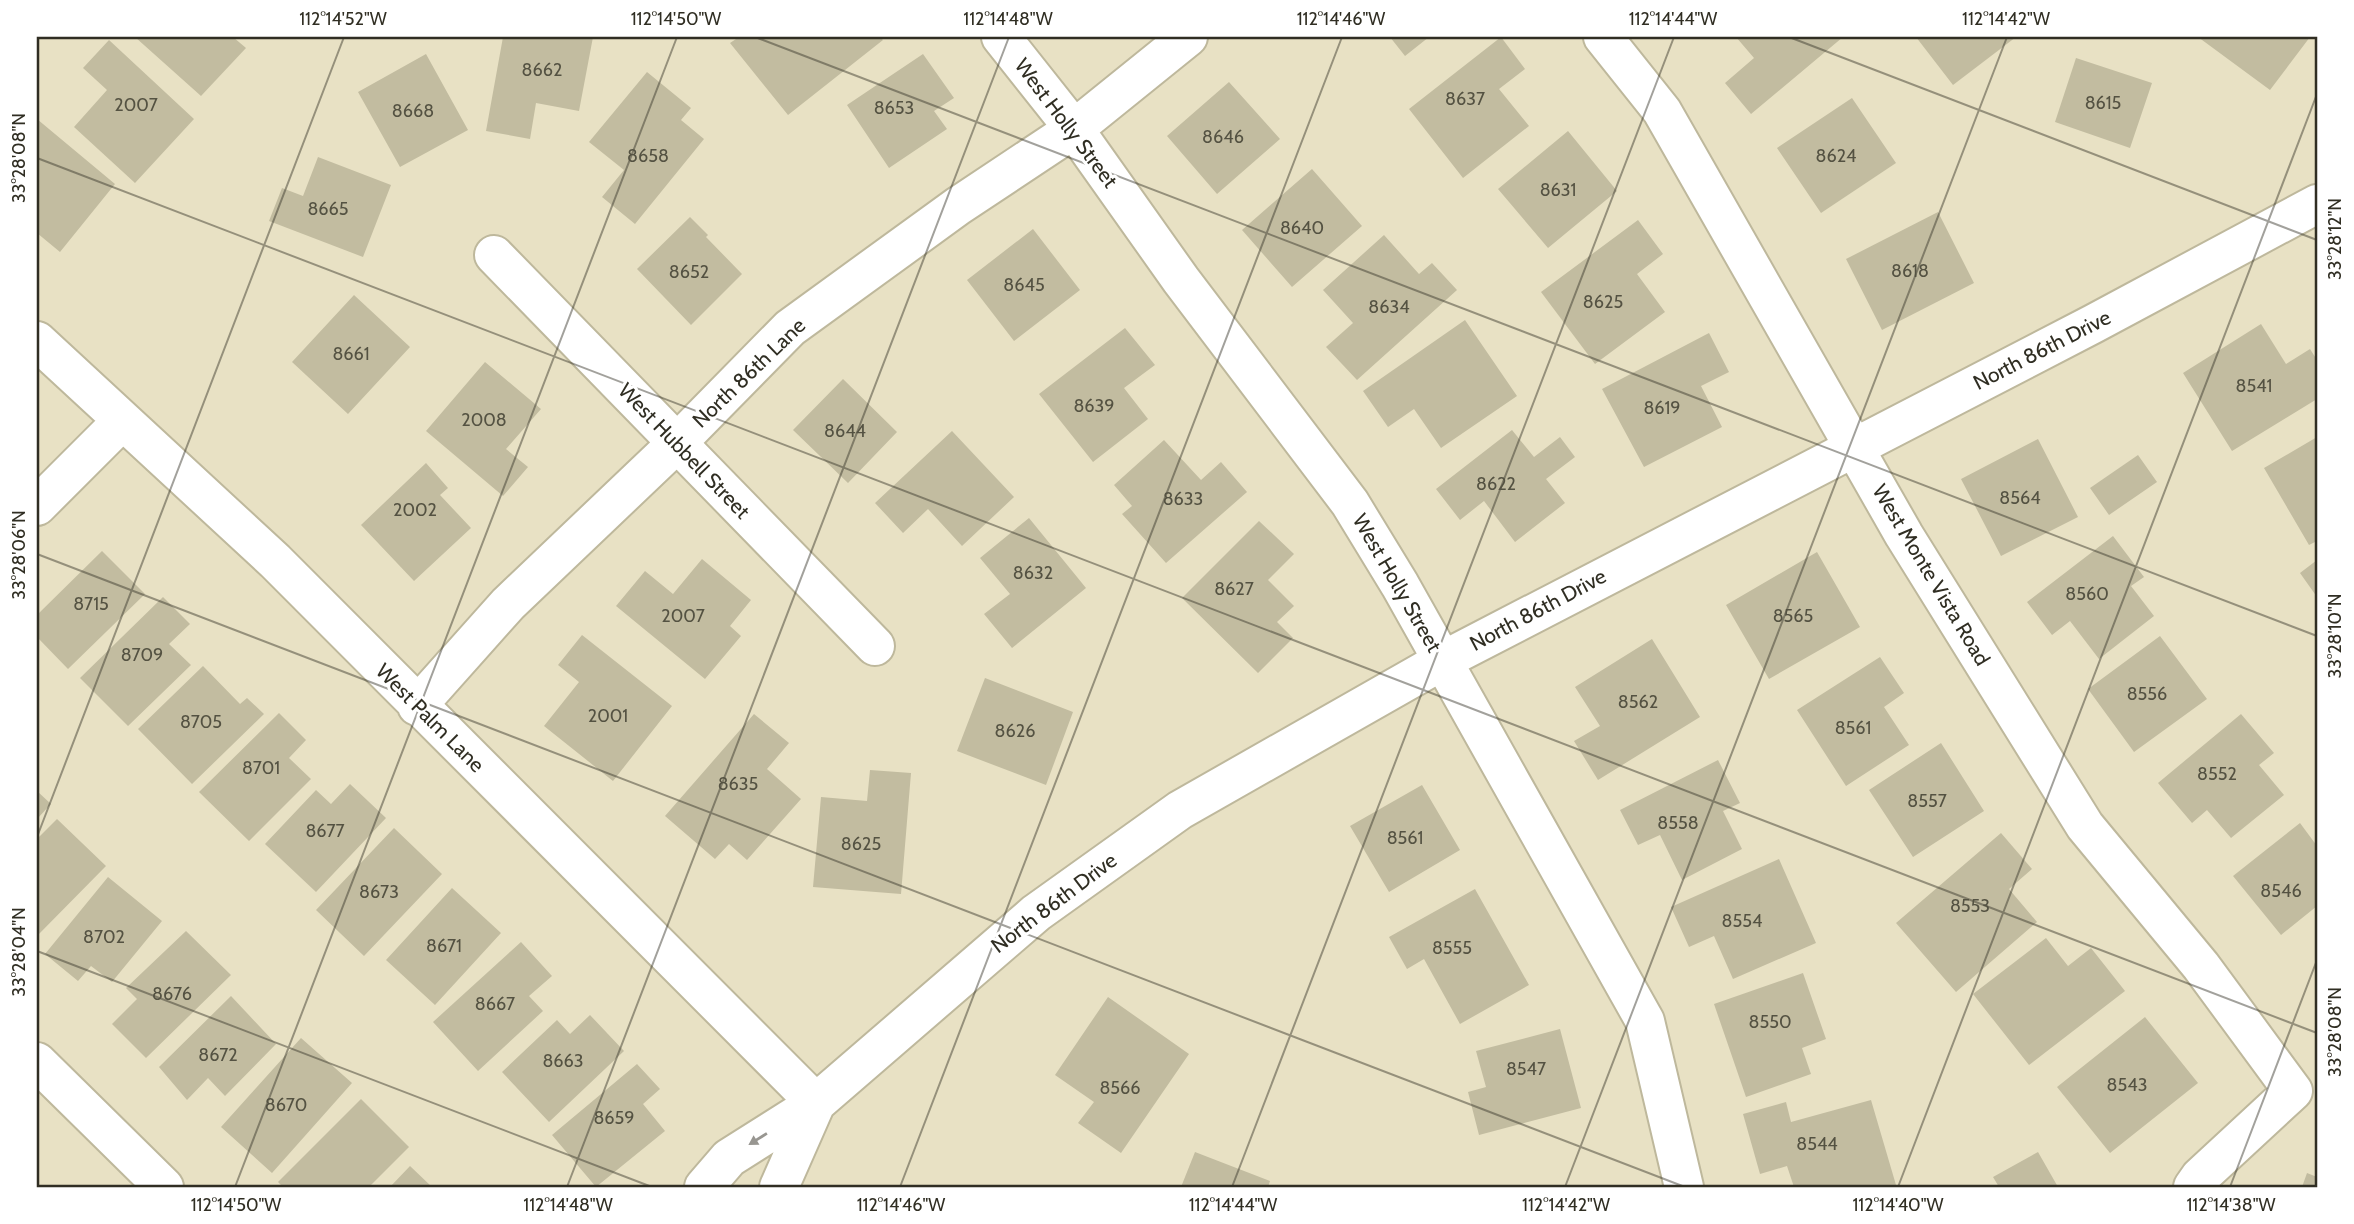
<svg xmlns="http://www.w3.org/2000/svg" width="2354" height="1224" font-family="Cabin,sans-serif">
	<rect width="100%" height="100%" fill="#e8e1c4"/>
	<path fill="#c2bca0" d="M135,37H233L246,48L201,96Z
		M503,37H593L579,111L536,103L530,139L486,131Z
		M739,37H880L883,40L788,115L730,43Z
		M1390,37H1429L1405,56Z
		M1501,37L1525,69L1499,89L1529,126L1463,178L1409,109Z
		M1736,37H1843L1751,114L1725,83L1754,58Z
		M1916,37H2016L1953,85Z
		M2198,37H2310L2270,90Z
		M109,40L194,119L135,183L74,127L107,90L83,68Z
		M426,54L468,130L400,167L358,92Z
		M923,54L954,98L934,111L947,129L889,168L847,105Z
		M2076,58L2152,83L2130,148L2055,122Z
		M647,72L691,108L681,120L704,139L635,224L602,197L624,170L589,142Z
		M1229,82L1280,139L1217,194L1167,136Z
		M1852,98L1896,163L1821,213L1777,148Z
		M37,119L115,184L60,252L37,233Z
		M1568,131L1617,191L1548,248L1498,189Z
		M318,157L391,185L363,257L269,221L282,188L303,196Z
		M1312,169L1362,226L1292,287L1242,230Z
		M1938,212L1974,283L1882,330L1846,259Z
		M690,217L708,235L706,237L742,274L691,325L637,269Z
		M1638,220L1663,254L1637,274L1665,312L1595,364L1541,292Z
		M1033,229L1080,290L1014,341L967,280Z
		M1384,235L1419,274L1432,263L1457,290L1357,380L1326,347L1353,323L1323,290Z
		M354,295L410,347L348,414L292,362Z
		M1465,320L1517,396L1441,448L1414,409L1388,427L1363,391Z
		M2261,324L2286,364L2310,349L2317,360V399L2232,451L2183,373Z
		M1125,328L1155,365L1124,388L1148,419L1093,462L1039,394Z
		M1709,333L1729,372L1701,386L1722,427L1644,467L1602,389Z
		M485,362L541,409L506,449L528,467L503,496L426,431Z
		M843,379L897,432L848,483L793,430Z
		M1512,430L1534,457L1560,437L1575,457L1546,479L1565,503L1515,542L1484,501L1460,520L1436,489Z
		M952,431L1014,497L962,546L928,509L903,533L875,503Z
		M2317,437V541L2309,545L2264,468Z
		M2038,439L2078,517L2001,556L1961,479Z
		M1164,440L1201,480L1221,462L1247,492L1166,563L1122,514L1132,506L1114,485Z
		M2138,455L2157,482L2109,515L2090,488Z
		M426,463L448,488L440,495L471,528L414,581L361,525Z
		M1029,518L1086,588L1012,648L984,614L1010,594L980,558Z
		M1259,521L1294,554L1268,580L1294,606L1277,622L1293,638L1258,673L1182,598Z
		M2113,536L2144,577L2131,586L2154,616L2099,659L2070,621L2052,635L2027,602Z
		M102,551L145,594L68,669L37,637V615Z
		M1817,552L1860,627L1769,679L1726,605Z
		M702,559L751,600L730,626L741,636L705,679L616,606L645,571L673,594Z
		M2317,560V597L2300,573Z
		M163,597L190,624L169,644L191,665L128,726L80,678Z
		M582,635L672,706L613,781L544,726L579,682L558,665Z
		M2160,636L2207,699L2134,752L2088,689Z
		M1652,639L1700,717L1598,780L1574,741L1600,726L1575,687Z
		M1880,657L1904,693L1884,707L1909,745L1846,786L1797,710Z
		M203,666L240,704L247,698L264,714L192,784L138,729Z
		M985,678L1073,712L1046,785L957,751Z
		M279,713L306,740L289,758L311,779L249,841L199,792Z
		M754,714L789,743L767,769L801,799L747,860L729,844L715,859L665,816Z
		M2241,714L2274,753L2259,765L2284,795L2231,838L2207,810L2192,823L2158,783Z
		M1941,743L1984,811L1913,857L1869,790Z
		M1718,760L1740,803L1723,811L1742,849L1682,880L1660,835L1638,845L1620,810Z
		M870,770L911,773L901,894L813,887L821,797L867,801Z
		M350,784L386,818L316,892L265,844L316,790L331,804Z
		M1422,785L1460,850L1389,892L1350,826Z
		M37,791L51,804L37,819Z
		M57,819L106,866L37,936V839Z
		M2300,823L2317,846V906L2281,935L2233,876Z
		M394,828L442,874L364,956L316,910Z
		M2001,833L2032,869L2009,889L2037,922L1956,992L1896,923Z
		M1779,859L1816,943L1733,979L1714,936L1689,947L1671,907Z
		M108,877L162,921L112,982L91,966L78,981L45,954Z
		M452,888L501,933L435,1005L386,960Z
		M1475,889L1529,985L1460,1024L1424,959L1407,969L1389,937Z
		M186,931L231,975L146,1058L112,1024L137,999L126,988Z
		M2046,938L2068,966L2091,948L2125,991L2029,1065L1973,994Z
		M521,942L552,976L529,996L543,1011L478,1071L433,1022Z
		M1803,973L1826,1039L1802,1048L1811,1074L1746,1097L1714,1004Z
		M231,996L276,1044L225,1096L208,1078L187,1100L159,1067Z
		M1108,997L1189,1054L1121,1153L1078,1123L1094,1102L1055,1075Z
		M590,1015L624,1051L549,1122L502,1072L557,1020L570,1034Z
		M2145,1017L2198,1083L2110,1153L2057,1087Z
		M1560,1029L1581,1108L1479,1135L1468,1092L1486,1087L1476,1051Z
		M301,1038L352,1083L272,1173L221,1127Z
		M637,1064L660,1089L643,1104L665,1131L596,1187L552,1135Z
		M361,1099L409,1147L369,1187H283L278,1182Z
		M1871,1100L1896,1185L1889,1187H1794L1787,1166L1760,1174L1743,1114L1786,1102L1791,1122Z
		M1195,1152L1270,1181L1268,1187H1181Z
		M2038,1152L2058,1187H1999L1993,1177Z
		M410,1166L432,1187H390Z
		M2307,1173L2317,1177V1187H2302Z"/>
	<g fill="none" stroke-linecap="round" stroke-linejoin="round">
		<defs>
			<path id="minor" d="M1001,37L1074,129L1181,280L1350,503L1400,585L1645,1021L1684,1187
				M1603,37L1662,111L1904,535L2085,826L2201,966L2293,1091L2200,1177L2193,1187
				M494,255L875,646
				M37,341L275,561L816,1103
				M37,506L122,421
				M417,706L508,604L676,444L790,328L958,206L1074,129L1188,37
				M37,1062L164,1187"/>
			<path id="tertiary" d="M704,1187L729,1158L816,1103L1036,913L1180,810L1442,661L2093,324L2317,204
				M779,1187L816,1103"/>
		</defs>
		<use href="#minor" stroke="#beb89c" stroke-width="42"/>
		<use href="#tertiary" stroke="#beb89c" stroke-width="42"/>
		<use href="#minor" stroke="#fff" stroke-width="38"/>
		<use href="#tertiary" stroke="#fff" stroke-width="38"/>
	</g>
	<defs><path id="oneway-solid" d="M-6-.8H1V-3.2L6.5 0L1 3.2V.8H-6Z" transform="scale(1.75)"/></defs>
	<use fill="#989691" href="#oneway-solid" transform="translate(758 1139) rotate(148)"/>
	<path fill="none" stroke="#302e23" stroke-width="2" stroke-opacity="0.45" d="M755,37L2317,636M1789,37L2317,240M37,158L2317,1033M37,554L1685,1187M37,837L344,37M37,951L652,1187M235,1187L677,37M567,1187L1009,37M900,1187L1342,37M1232,1187L1674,37M1565,1187L2007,37M1898,1187L2317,94M2230,1187L2317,960"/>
	<g text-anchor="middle" stroke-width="6" stroke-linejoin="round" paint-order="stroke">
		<g font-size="18" fill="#545242">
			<text x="542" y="76">8662</text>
			<text x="1465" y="105">8637</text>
			<text x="2103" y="109">8615</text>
			<text x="136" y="111">2007</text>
			<text x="894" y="114">8653</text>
			<text x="413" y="117">8668</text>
			<text x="1223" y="143">8646</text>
			<text x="648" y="162">8658</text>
			<text x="1836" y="162">8624</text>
			<text x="1558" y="196">8631</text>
			<text x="328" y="215">8665</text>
			<text x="1302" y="234">8640</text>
			<text x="1910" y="277">8618</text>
			<text x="689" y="278">8652</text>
			<text x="1024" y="291">8645</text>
			<text x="1603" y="308">8625</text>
			<text x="1389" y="313">8634</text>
			<text x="351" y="360">8661</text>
			<text x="2254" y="392">8541</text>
			<text x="1094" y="412">8639</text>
			<text x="1662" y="414">8619</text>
			<text x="484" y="426">2008</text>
			<text x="845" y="437">8644</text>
			<text x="1496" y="490">8622</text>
			<text x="2020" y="504">8564</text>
			<text x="1183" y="505">8633</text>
			<text x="415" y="516">2002</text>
			<text x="1033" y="579">8632</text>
			<text x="1234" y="595">8627</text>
			<text x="2087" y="600">8560</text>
			<text x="91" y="610">8715</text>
			<text x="683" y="622">2007</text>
			<text x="1793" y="622">8565</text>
			<text x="142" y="661">8709</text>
			<text x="2147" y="700">8556</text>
			<text x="1638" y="708">8562</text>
			<text x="608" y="722">2001</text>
			<text x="201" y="728">8705</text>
			<text x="1853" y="734">8561</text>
			<text x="1015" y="737">8626</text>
			<text x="261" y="774">8701</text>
			<text x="2217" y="780">8552</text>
			<text x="738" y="790">8635</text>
			<text x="1927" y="807">8557</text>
			<text x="1678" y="829">8558</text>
			<text x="325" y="837">8677</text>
			<text x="1405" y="844">8561</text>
			<text x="861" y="850">8625</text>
			<text x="2281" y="897">8546</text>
			<text x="379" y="898">8673</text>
			<text x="1970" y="912">8553</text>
			<text x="1742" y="927">8554</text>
			<text x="104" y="943">8702</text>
			<text x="444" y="952">8671</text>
			<text x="1452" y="954">8555</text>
			<text x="172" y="1000">8676</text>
			<text x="495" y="1010">8667</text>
			<text x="1770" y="1028">8550</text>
			<text x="218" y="1061">8672</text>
			<text x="563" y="1067">8663</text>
			<text x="1526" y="1075">8547</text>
			<text x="2127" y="1091">8543</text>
			<text x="1120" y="1094">8566</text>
			<text x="286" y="1111">8670</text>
			<text x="614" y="1124">8659</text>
			<text x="1817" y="1150">8544</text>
		</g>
		<g font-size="21" fill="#302e23" stroke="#fff">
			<text transform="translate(1066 123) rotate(53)" y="7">West Holly Street</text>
			<text transform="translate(2042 350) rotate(-27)" y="7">North 86th Drive</text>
			<text transform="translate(749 373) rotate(-44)" y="7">North 86th Lane</text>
			<text transform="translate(684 451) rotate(46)" y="7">West Hubbell Street</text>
			<text transform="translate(1931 575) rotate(59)" y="7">West Monte Vista Road</text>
			<text transform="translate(1397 583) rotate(60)" y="7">West Holly Street</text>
			<text transform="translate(1538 610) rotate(-28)" y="7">North 86th Drive</text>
			<text transform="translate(430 718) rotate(45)" y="7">West Palm Lane</text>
			<text transform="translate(1054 903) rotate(-37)" y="7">North 86th Drive</text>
		</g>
	</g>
	<rect width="2354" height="1224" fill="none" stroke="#ffffff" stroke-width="77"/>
	<rect x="38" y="38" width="2278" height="1148" fill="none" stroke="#302e23" stroke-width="2.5"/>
	<g font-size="18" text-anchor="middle" fill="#302e23">
		<text x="343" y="25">112°14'52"W</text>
		<text x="676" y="25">112°14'50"W</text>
		<text x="1008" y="25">112°14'48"W</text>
		<text x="1341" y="25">112°14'46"W</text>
		<text x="1673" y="25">112°14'44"W</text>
		<text x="2006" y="25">112°14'42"W</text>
		<text transform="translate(19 158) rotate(-90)" y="6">33°28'08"N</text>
		<text transform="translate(2335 239) rotate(-90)" y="6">33°28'12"N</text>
		<text transform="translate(19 555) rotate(-90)" y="6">33°28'06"N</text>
		<text transform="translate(2335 636) rotate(-90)" y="6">33°28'10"N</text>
		<text transform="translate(19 952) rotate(-90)" y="6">33°28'04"N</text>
		<text transform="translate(2335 1032) rotate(-90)" y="6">33°28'08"N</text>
		<text x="236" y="1211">112°14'50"W</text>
		<text x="568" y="1211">112°14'48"W</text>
		<text x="901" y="1211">112°14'46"W</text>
		<text x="1233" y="1211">112°14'44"W</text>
		<text x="1566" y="1211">112°14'42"W</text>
		<text x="1898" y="1211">112°14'40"W</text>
		<text x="2231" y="1211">112°14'38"W</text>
	</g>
</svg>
